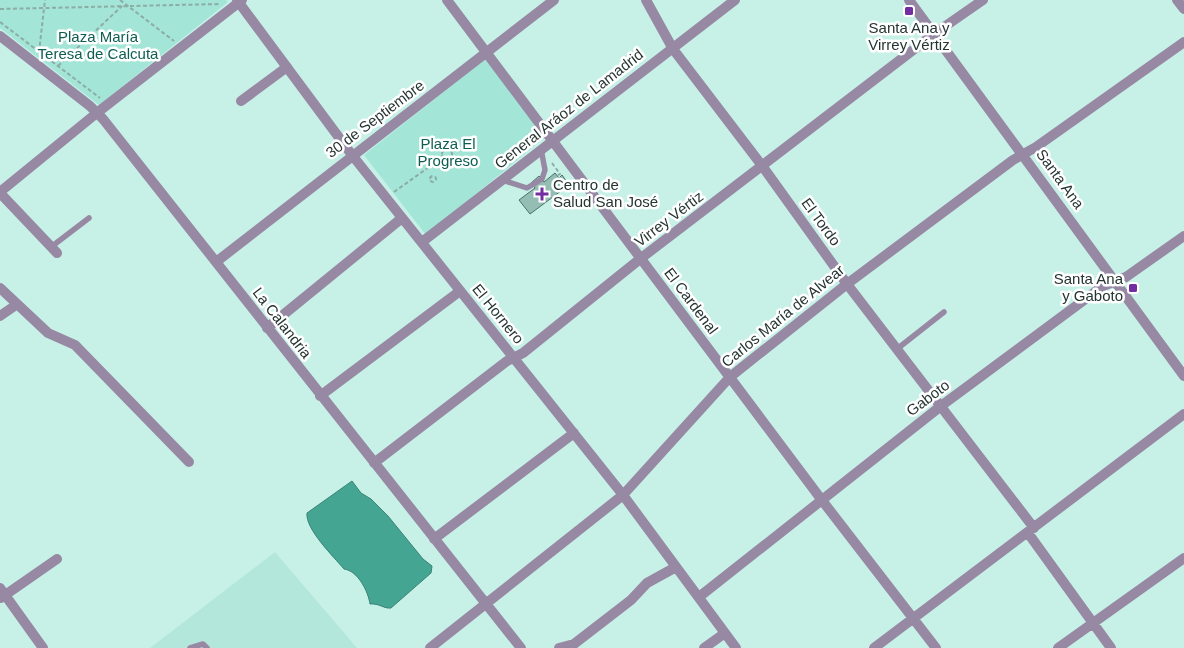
<svg xmlns="http://www.w3.org/2000/svg" width="1184" height="648" font-family="Arial,sans-serif">
	<rect width="100%" height="100%" fill="#c7f1e7"/>
	<path fill="#b4e7dc" d="M275,552L357,648H150Z"/>
	<path fill="#a3e5d6" d="M0,0H226L228,2L99,105L0,28Z
		M488,57L544,138L426,235L364,155Z"/>
	<path fill="#45a593" stroke="#3b8376" d="M352,481L361,493L371,499L388,516L423,559L432,566L431,573L391,608C384,609 379,603 370,604C368,591 358,571 344,569C334,557 305,529 307,513Z"/>
	<path fill="#94bdb3" stroke="#4b7169" d="M555,173L559,178L562,175L569,185L530,214L519,200L535,188L531,183L539,176L544,182Z"/>
	<g fill="none" stroke-linecap="round" stroke-linejoin="round">
		<path stroke="#8cada5" stroke-width="2" stroke-dasharray="4 2.5" stroke-linecap="butt" d="M120,0L174,41
			M0,9L220,4
			M0,22L100,98
			M39,52L45,0
			M58,66L122,6
			M442 154a5 5 0 1 1 10 0a5 5 0 1 1-10 0Z
			M552,163L560,174L558,175
			M430 179a3 3 0 1 1 6 0a3 3 0 1 1-6 0Z
			M394,192L443,157"/>
		<path stroke="#9789a4" stroke-width="5.5" d="M502,180L527,188L542,179L545,170L541,149
			M51,247L89,218
			M897,349L944,312
			M190,648L203,644L207,648"/>
		<path stroke="#9789a4" stroke-width="10" d="M237,0L352,155L623,495L736,648
			M447,0L821,499L936,648
			M646,0L673,49L763,167L847,284L1034,528
			M1177,0L1184,9
			M0,36L90,106L103,119L521,648
			M241,101L287,67
			M0,192L98,112L242,0
			M0,193L57,253
			M422,242L735,0
			M216,262L554,0
			M0,288L48,333L75,345L189,462
			M0,316L16,305
			M267,328L402,218
			M320,396L460,291
			M374,463L507,361L523,353L640,259L934,34L983,0
			M1028,533L1111,648
			M434,539L574,433
			M0,588L43,648
			M699,597L941,406L1103,286L1126,277L1184,236
			M1,598L57,559
			M430,648L623,495L730,377L847,284L1013,160L1036,147L1184,42
			M559,648L574,644L631,600L647,583L676,567
			M704,648L725,633
			M874,648L1184,414
			M1058,648L1184,558"/>
		<path stroke="#9789a4" stroke-width="10" d="M909,0L1184,376"/>
	</g>
	<g fill="#722da1" stroke="#fff" stroke-width="2">
		<rect x="904" y="6" width="10" height="10" rx="2.5"/>
		<path d="M539.5 186.5h5v5h5v5h-5v5h-5v-5h-5v-5h5z"/>
		<rect x="1128" y="283" width="10" height="10" rx="2.5"/>
	</g>
	<g text-anchor="middle" stroke-width="5" stroke-linejoin="round" paint-order="stroke">
		<g font-size="15" fill="#253531" stroke="#fff">
			<text x="909" y="33">Santa Ana y<tspan x="909" dy="17">Virrey Vértiz</tspan></text>
			<text x="553" y="190" text-anchor="start">Centro de<tspan x="553" dy="17">Salud San José</tspan></text>
			<text x="1123" y="284" text-anchor="end">Santa Ana<tspan x="1123" dy="17">y Gaboto</tspan></text>
		</g>
		<g font-size="15" fill="#0d5d51" stroke="#fff">
			<text x="98" y="42">Plaza María<tspan x="98" dy="17">Teresa de Calcuta</tspan></text>
			<text x="448" y="149">Plaza El<tspan x="448" dy="17">Progreso</tspan></text>
		</g>
		<g font-size="15" fill="#253531" stroke="#fff">
			<text transform="translate(569 109) rotate(-38)" y="5">General Aráoz de Lamadrid</text>
			<text transform="translate(375 119) rotate(-37)" y="5">30 de Septiembre</text>
			<text transform="translate(1060 179) rotate(54)" y="5">Santa Ana</text>
			<text transform="translate(669 219) rotate(-37)" y="5">Virrey Vértiz</text>
			<text transform="translate(821 222) rotate(54)" y="5">El Tordo</text>
			<text transform="translate(691 301) rotate(53)" y="5">El Cardenal</text>
			<text transform="translate(498 314) rotate(51)" y="5">El Hornero</text>
			<text transform="translate(783 316) rotate(-39)" y="5">Carlos María de Alvear</text>
			<text transform="translate(282 323) rotate(52)" y="5">La Calandria</text>
			<text transform="translate(928 398) rotate(-37)" y="5">Gaboto</text>
		</g>
	</g>
</svg>
